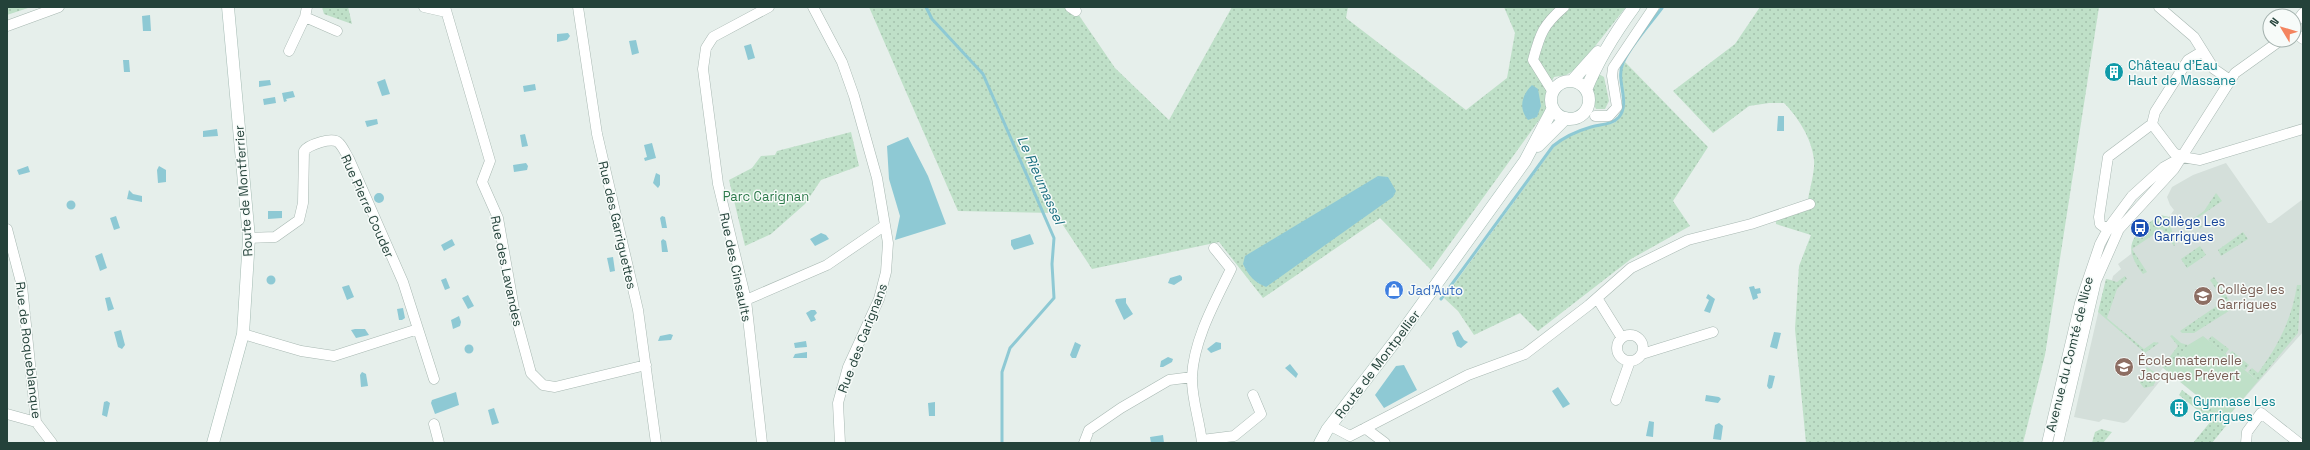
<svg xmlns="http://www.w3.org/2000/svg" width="2310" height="450" font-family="'Space Grotesk',sans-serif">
	<defs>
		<pattern id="grass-dots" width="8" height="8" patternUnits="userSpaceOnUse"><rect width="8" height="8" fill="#bfe0c8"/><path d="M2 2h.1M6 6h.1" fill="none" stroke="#a4c1ad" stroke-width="1.8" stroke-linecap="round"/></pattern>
	</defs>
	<rect width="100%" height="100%" fill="#e6efeb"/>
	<path fill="#d4dfda" d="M2226,163L2268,223H2271L2303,199V332L2230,414L2233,417L2229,422L2163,368L2159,373L2160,381L2128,421L2124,423L2103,419L2099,422L2074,417L2106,279L2112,280L2113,276L2121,269L2118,264L2131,254L2132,244L2145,227L2160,215L2169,217L2174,210L2170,205L2167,197L2172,187L2193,175Z"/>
	<path fill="url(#grass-dots)" d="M7,7H31L7,15Z
		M322,7H348L352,24L324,14Z
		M869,7H1077L1076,11L1115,68L1169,120L1232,7H1348L1346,18L1466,110L1507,78L1515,33L1504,7H1626L1578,68L1566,75L1554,77L1546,92L1547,109L1431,270L1380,218L1263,298L1219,242L1092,269L1055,213L958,211Z
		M1760,7H2099L2045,355L2023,443H1806L1795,329L1799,266L1811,235L1776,224V211L1808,200C1810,187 1815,172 1814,160C1812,139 1798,117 1784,103H1769L1749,106L1713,133L1673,91L1735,44Z
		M1625,62L1708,147L1673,201L1690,226L1631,259L1538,331L1520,313L1474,335L1458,311L1444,298L1554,147L1564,138L1595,126L1614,123L1618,119L1623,112L1625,103L1620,75Z
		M1597,73L1604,77L1609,101L1605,109H1596C1589,97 1592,85 1597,73Z
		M851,132L859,166L821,180L805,204L771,234L745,246L729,180L752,168L761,156L775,155L777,151Z
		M2216,193L2222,201L2196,219L2202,227L2200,229L2193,219L2204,211Z
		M2160,215L2169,217L2175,245L2174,246L2162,229L2132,249L2147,272L2143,274C2120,245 2134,233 2160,215Z
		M2243,232L2248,239L2221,256L2218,250Z
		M2200,246L2206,255L2187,268L2181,259Z
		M2125,276L2127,279L2117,289L2107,318L2144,349L2154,342L2159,343L2145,353L2098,312L2106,279L2117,282Z
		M2214,277L2231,303L2232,309L2194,333H2182L2180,331L2224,301L2210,280Z
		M2297,285H2301L2298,333L2258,381L2248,372L2252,368L2258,373C2278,346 2292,319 2297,285Z
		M2172,335L2181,343L2188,345L2167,371L2162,367L2178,346L2170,336Z
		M2212,336L2229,349L2225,354L2208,340Z
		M2232,351L2249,365L2245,370L2228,356Z
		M2147,367L2156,373L2155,376L2157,379L2153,386L2144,388L2140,383V375Z
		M2182,390L2194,399L2197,395L2229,422L2212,443H2193L2211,421L2179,395Z
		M2101,429L2112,432L2103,443H2092L2095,432Z"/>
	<path fill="#bfe0c8" d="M2203,336L2258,381L2226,419L2167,371L2188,345Z"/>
	<path fill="#8ec9d4" d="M150,15L151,31H143L142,16Z
		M568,33L570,36L567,40L557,42V34Z
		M636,40L639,53L632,55L629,41Z
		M751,44L755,58L748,60L744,46Z
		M123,60H129L130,72H124Z
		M385,79L390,94L382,96L377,82Z
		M270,80L271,85L259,87V81Z
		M535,84L536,90L524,92L523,86Z
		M1532,85L1538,89L1541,106L1537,117L1528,120C1518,108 1522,95 1532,85Z
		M293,91L295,97L286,99L287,101L284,102L282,93Z
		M275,97L276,103L264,105L263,99Z
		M1778,116H1784V131H1777Z
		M377,119L378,124L367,127L365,121Z
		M217,129L218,136L203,137V131Z
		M525,134L528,146L522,147L520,135Z
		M908,137L928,176L946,224L895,240L900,216L889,179L887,146Z
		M652,143L656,158L645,161L644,158L647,157L644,145Z
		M526,163L528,166L527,170L514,172L513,165Z
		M28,166L30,172L19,175L17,170Z
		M159,166L166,170V182L158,183L157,170Z
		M656,173L660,175V185L658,188L653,183Z
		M1378,176L1388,177L1396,191L1393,197L1266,287C1254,282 1249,276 1243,264L1245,256Z
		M129,190L133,194L142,196V202L127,199Z
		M374 198a5 5 0 1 1 10 0a5 5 0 1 1-10 0Z
		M66.5 205a4.5 4.5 0 1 1 9 0a4.5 4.5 0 1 1-9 0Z
		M268,211H282V218L268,219Z
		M116,216L120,228L114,230L110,218Z
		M662,216L665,217L667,228H662L660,218Z
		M821,233L826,235L829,239L815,246L810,239Z
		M1030,234L1034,244L1014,250L1011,245V240Z
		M452,239L455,245L444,251L441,245Z
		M663,239L666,241L668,252H662L661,241Z
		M102,253L107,268L100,271L95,256Z
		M613,257L615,271L610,272L607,258Z
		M1180,275L1182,277V280L1174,285L1168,283L1170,278Z
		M266.5 280a4.5 4.5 0 1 1 9 0a4.5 4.5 0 1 1-9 0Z
		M446,278L450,288L445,290L441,280Z
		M349,285L354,297L347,300L342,287Z
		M1754,286L1755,289L1760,288L1761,293L1757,294L1758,298L1753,300L1749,287Z
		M1708,294L1715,299L1710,313L1704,311L1709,300L1706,298Z
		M468,295L474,306L468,309L462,298Z
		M110,297L114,309L108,311L105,298Z
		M1126,298V303L1133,314L1124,320L1115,301L1116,299Z
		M403,308L405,318L402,320H399L397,309Z
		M811,310H815L817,313L814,316L816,320L811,322L806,313Z
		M459,316L461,322L460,326L453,329L451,320Z
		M355,329H365L369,335L356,338L351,330Z
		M121,330L125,345L122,349L118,347L114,332Z
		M1458,330L1464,340L1468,342L1461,348L1457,346L1452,333Z
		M1774,332L1781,333L1777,349L1770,347Z
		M670,334L673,335L671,340L658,341L660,336Z
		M806,341L807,347L795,348L794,343Z
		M1075,342L1081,345L1076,358H1072L1070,355Z
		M1216,342L1221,343V349L1211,353L1207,349Z
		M464.5 349a4.5 4.5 0 1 1 9 0a4.5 4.5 0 1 1-9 0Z
		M807,352V358H793L795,354Z
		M1168,357L1173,359L1172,362L1163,367H1160L1161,361Z
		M1290,364L1298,374L1296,378L1285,368Z
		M1404,365L1417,390L1384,408L1375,395L1396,366Z
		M362,372L366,374L368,386L361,387L360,375Z
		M1769,375L1775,376L1772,388L1769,389L1767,386Z
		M1558,387L1570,404L1563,408L1552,391Z
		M456,392L459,405L435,414L431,403L432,400Z
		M1706,395L1719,397L1721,399L1718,403L1705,401Z
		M107,401L110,403L107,417L102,415L104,402Z
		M935,402V416H929L928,403Z
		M494,408L499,423L492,425L488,410Z
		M1649,421L1654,422L1653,437L1646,436Z
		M1719,423L1723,426L1721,440L1713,439L1715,425Z
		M1163,435L1164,443H1151L1150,437Z"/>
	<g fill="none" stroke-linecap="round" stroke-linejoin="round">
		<path stroke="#8ec9d4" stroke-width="3" d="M926,7L932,19L983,74L1054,238L1052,264L1054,298L1010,348L1002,372V443
			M1441,299L1553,146C1564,137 1577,131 1591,127C1601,124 1612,125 1619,117C1631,102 1615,80 1623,63C1630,46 1651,23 1662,8"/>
		<defs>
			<path id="street" d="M424,7L446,12
				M445,7L490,161L482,182L498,218L515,314L531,373L543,385L555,387L646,365
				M578,7L597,134L638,310L656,443
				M813,7L842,62L854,96L877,178L888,243L886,272L879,299L848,367L838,403L840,443
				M1070,7L1076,11
				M2159,7L2194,37L2214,69L2230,80
				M305,17L337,31
				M2294,25L2303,13
				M7,26L59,7
				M2294,32L2303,39
				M289,51L305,17L307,7
				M1553,92L1533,60C1540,34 1543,25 1564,7
				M1595,116H1609L1617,107L1612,76L1613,68L1654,7
				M2152,124L2174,153L2182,157
				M7,229L22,286L36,422L52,443
				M2108,230L2100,224L2099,217L2108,157L2152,124L2155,112L2188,60L2203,51
				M249,238L275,237L299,220L303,203L304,151C308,145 333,136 339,143C343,147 346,154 349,159L403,282L434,379
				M1597,298L1622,338
				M746,300L827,265L884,226
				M243,334L301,351L334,356L418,329
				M1617 348a13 13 0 1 1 26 0a13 13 0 1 1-26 0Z
				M1642,354L1713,332
				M1616,400L1630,361
				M7,414L36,422
				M434,424L439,443
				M1331,426L1350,436
				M1365,428L1385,443
				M1350,436L1468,375L1525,354L1589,305L1631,268L1688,240L1751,224L1810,204
				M1202,440L1234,436L1261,414L1253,395
				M762,443L746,300L718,184L703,69L706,48L713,37L769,7
				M1084,443L1089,430L1121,408L1169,380L1192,377
				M1202,443C1200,421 1191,398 1192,376C1194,339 1215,302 1231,269L1214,248
				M2047,443L2080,303L2100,244L2109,227L2132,196L2164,167L2182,157L2200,160L2303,129
				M2058,443L2096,281L2119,229L2174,169L2235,73L2281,40
				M2246,443L2247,432L2261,413L2299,443"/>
			<path id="secondary" d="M1572,81L1598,52
				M1551 100a19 19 0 1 1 38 0a19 19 0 1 1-38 0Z
				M1586,90C1598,60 1615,33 1634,7
				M1538,146L1566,118
				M213,443L243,334L249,238L228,7
				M1320,443L1327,430L1399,336L1525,161L1553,108"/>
		</defs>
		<use href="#street" stroke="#a8b8b2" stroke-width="11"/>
		<use href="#secondary" stroke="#a4bbb3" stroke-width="13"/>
		<use href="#street" stroke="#fff" stroke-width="10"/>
		<use href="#secondary" stroke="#fff" stroke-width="12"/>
	</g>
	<defs>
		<symbol id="building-disc" viewBox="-11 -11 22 22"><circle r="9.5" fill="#0f9aa8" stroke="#f7fbf9"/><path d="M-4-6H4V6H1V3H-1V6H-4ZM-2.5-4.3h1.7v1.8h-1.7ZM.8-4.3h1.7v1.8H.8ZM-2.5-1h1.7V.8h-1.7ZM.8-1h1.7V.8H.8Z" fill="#fff"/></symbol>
		<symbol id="bus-disc" viewBox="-11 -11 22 22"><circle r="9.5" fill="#1a4fb4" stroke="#f7fbf9"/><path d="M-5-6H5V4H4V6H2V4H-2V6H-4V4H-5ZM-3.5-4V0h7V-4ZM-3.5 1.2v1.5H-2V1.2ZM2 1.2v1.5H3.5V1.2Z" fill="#fff"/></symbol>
		<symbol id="shop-disc" viewBox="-11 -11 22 22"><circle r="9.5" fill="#3f7fe0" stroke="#f7fbf9"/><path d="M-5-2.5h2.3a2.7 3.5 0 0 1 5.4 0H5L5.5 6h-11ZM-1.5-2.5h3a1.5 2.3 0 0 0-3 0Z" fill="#fff"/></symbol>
		<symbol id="school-disc" viewBox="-11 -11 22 22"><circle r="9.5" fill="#8d6e63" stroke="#f7fbf9"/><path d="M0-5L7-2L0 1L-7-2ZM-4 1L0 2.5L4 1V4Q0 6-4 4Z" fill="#fff"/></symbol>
	</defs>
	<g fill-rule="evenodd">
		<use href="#building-disc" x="2103" y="61" width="22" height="22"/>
		<use href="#bus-disc" x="2129" y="217" width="22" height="22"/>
		<use href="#shop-disc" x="1383" y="279" width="22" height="22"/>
		<use href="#school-disc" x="2192" y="285" width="22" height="22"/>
		<use href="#school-disc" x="2113" y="356" width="22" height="22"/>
		<use href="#building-disc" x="2168" y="397" width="22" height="22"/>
	</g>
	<g text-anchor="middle" stroke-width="3" stroke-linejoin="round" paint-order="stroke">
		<g font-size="13" fill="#0d838f" stroke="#f7fbf9" text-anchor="start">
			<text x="2128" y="70">Château d'Eau<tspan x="2128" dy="15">Haut de Massane</tspan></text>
			<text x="2193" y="406">Gymnase Les<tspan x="2193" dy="15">Garrigues</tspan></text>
		</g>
		<g font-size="13" fill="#24423a" stroke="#f7fbf9">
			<text transform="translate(243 191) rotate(-94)" y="5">Route de Montferrier</text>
			<text transform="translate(368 206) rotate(66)" y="5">Rue Pierre Couder</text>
			<text transform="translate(618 225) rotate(77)" y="5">Rue des Garriguettes</text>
			<text transform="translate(736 267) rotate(78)" y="5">Rue des Cinsaults</text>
			<text transform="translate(507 271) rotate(78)" y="5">Rue des Lavandes</text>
			<text transform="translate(862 338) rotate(-69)" y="5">Rue des Carignans</text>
			<text transform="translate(29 350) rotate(83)" y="5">Rue de Roqueblanque</text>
			<text transform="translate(2069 354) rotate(-76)" y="5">Avenue du Comté de Nice</text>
			<text transform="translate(1377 364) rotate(-53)" y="5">Route de Montpellier</text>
		</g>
		<g font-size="13" fill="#2d7a4b" stroke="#f7fbf9">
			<text x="766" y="201">Parc Carignan</text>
		</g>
		<g font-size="13" fill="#164399" stroke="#f7fbf9" text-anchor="start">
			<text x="2154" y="226">Collège Les<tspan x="2154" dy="15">Garrigues</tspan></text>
		</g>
		<g font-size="13" fill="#785e54" stroke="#f7fbf9" text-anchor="start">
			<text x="2217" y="294">Collège les<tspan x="2217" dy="15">Garrigues</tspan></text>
			<text x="2138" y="365">École maternelle<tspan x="2138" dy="15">Jacques Prévert</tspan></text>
		</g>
		<g font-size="13" fill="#366cbe" stroke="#f7fbf9" text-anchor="start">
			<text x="1408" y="295">Jad'Auto</text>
		</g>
		<g font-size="14" font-style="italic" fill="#1c6f80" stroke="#f7fbf9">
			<text transform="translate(1041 180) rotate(66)" y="5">Le Rieumassel</text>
		</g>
	</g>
	<rect width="2310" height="450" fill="none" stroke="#24423a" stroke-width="16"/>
	<g transform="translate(2282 28) rotate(308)"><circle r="19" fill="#f7fbf9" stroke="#a3b1ad"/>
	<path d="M0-3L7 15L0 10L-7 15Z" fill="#f4845f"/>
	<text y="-6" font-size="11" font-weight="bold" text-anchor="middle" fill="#24423a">N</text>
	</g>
</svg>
